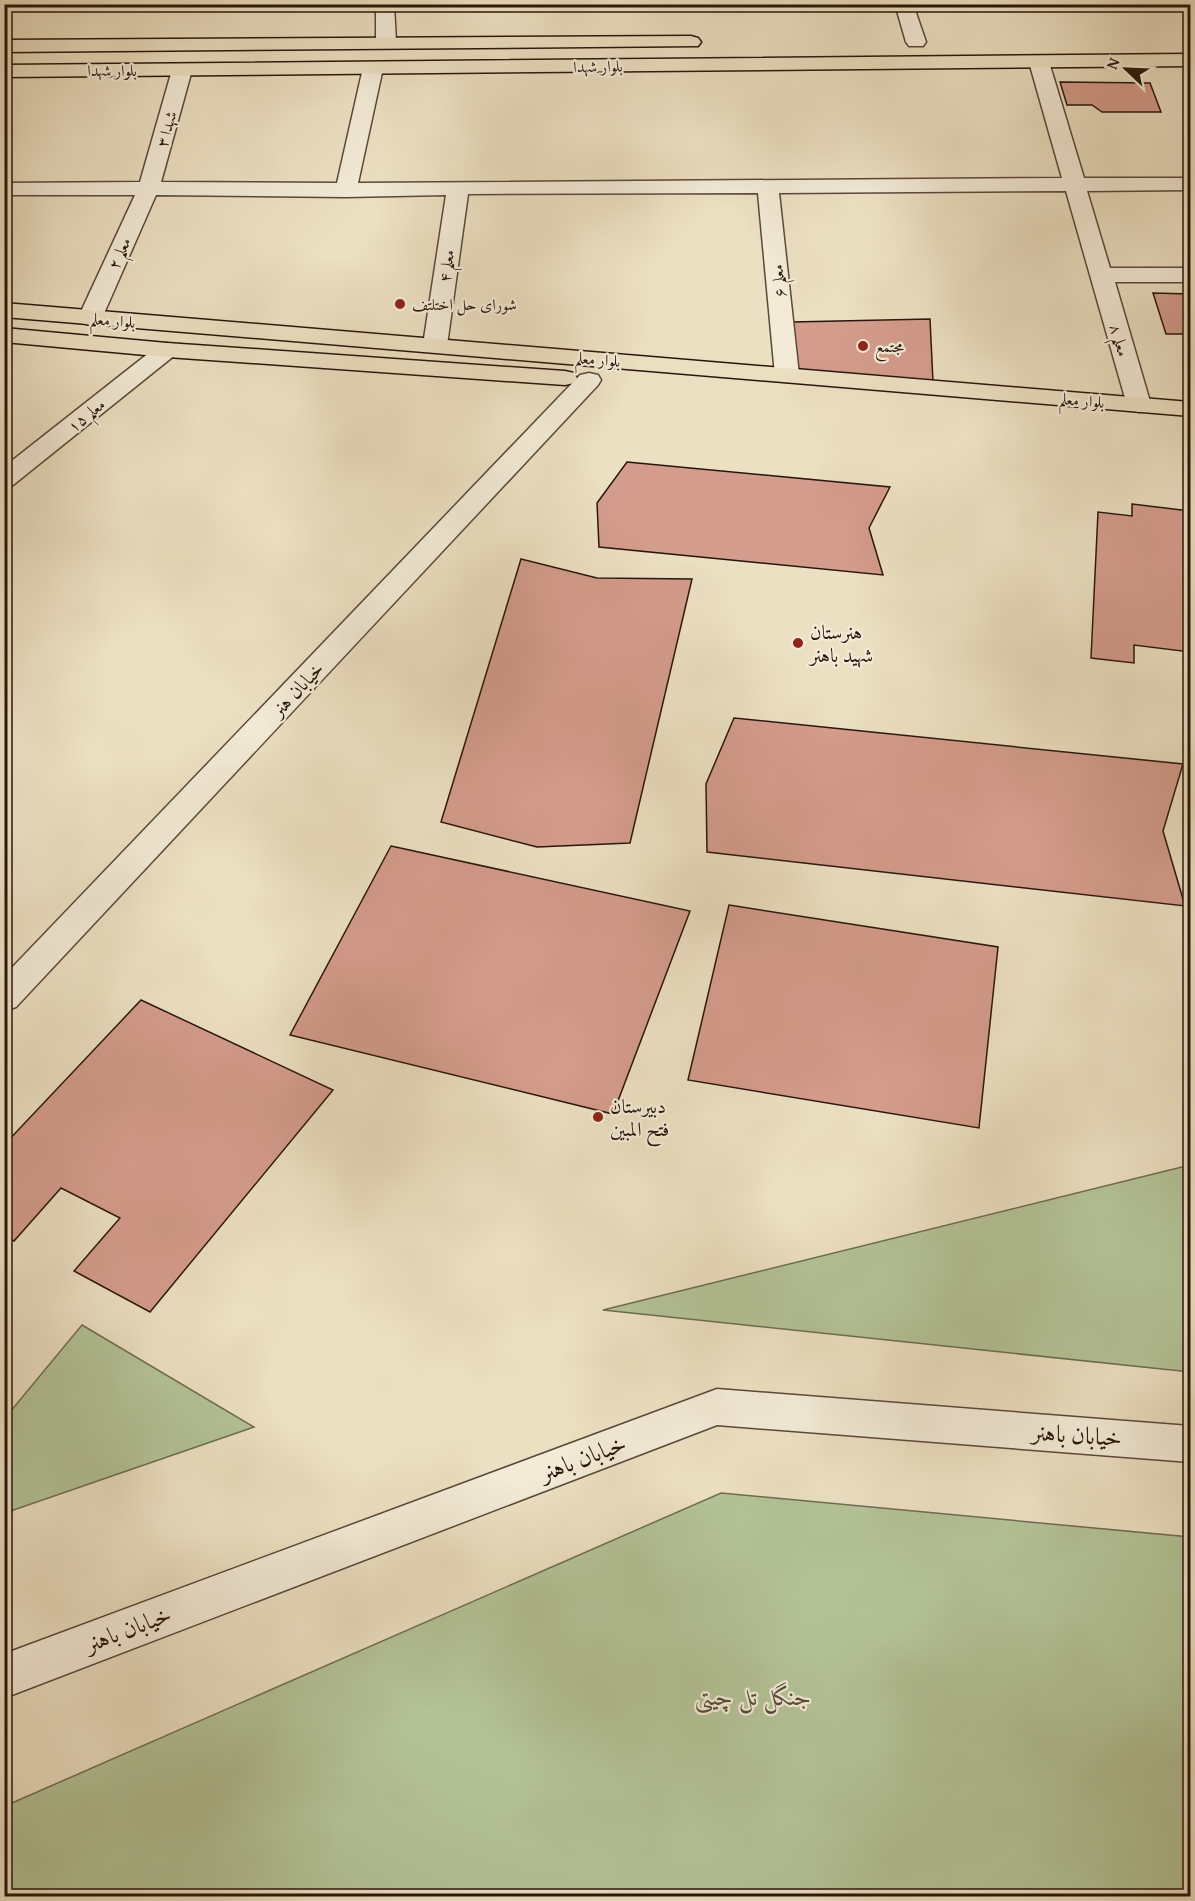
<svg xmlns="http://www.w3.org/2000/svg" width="1195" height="1901" font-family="'Gentium Book Plus',Amiri,serif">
	<rect width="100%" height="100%" fill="#ece0c2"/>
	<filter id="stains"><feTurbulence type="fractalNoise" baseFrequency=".00333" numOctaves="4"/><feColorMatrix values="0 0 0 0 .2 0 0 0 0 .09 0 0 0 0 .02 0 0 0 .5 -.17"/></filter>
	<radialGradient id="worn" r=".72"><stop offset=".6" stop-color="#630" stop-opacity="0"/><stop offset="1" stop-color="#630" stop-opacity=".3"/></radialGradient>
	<path fill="#b3c397" stroke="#6e6c51" stroke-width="1.5" d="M1190,1165V1372L603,1310Z
		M82,1325L254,1427L5,1513V1418Z
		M721,1493L1190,1537V1896H5V1806Z"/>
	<path fill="#d49c8c" stroke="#29160b" stroke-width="1.5" d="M1060,82L1150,83L1161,112H1102L1092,105H1067Z
		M1153,293L1190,294V334H1166Z
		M930,319L933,382L798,370L792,322Z
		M627,462L890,487L869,528L883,575L599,547L597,503Z
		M1132,504L1190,511V652L1134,645V663L1091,658L1098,512L1132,516Z
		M521,559L597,578L692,579L630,843L537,847L441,822Z
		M734,718L1183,764L1163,831L1185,906L707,852L706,784Z
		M391,846L690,911L613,1114L290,1035Z
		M729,905L998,947L979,1128L688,1080Z
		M141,1000L333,1090L150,1312L74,1271L120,1218L61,1188L14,1241L4,1236V1145Z"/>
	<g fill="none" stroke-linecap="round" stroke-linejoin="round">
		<defs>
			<path id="minor" d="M376,4H394L396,42L393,46H379L376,42Z
				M895,4H913L926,42L923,46H909L906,42Z
				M1039,56L1046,58L1049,62L1084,178H1190V190L1087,191L1110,268H1190V282H1115L1151,405L1148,410L1139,412L1130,410L1127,405L1066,191L779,193L799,375L796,380L787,382L778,380L775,375L758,193L468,194L447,345L443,350L435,352L427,350L423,345L446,195L346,197L156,195L102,318L98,323L90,325L82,323L78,318L135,195H4V183L140,182L172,70L175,66H189L192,70L161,182L337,183L363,68L366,64H380L383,68L358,183L1062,178L1029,62L1032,58Z
				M167,343L175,345L179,350L175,355L13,485L4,488V467L159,345Z
				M589,373L598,375L601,380L598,385L16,1007L4,1011V976L580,375Z
				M717,1389L1190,1426V1462L717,1425L4,1698V1654Z"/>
			<path id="major" d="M691,36L698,38L701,42L698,46L4,52V40Z
				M1190,54V66L4,77V65Z
				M4,303L1190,402V416L4,317Z
				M4,328L167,343L565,371L574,373L577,378L574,383L565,385L167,357L4,342Z"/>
		</defs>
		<use href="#minor" stroke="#5a4839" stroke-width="3"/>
		<use href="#major" stroke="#29160b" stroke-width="3"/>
		<use href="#minor" fill="#f3ebd7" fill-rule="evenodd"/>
		<use href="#major" fill="#ece0c2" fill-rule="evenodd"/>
	</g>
	<g fill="#8f2418" stroke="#f3ebd7" stroke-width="2">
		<circle cx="400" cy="304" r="6"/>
		<circle cx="863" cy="346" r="6"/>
		<circle cx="798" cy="643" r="6"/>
		<circle cx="598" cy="1117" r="6"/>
	</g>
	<g text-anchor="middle" stroke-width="4.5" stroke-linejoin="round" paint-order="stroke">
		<g font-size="16" fill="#29160b" stroke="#f3ebd7">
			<text transform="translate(598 66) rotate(-1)" y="6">بلوار شهدا</text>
			<text x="112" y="76">بلوار شهدا</text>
			<text transform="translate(166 129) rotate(-74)" y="6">شهدا ۳</text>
			<text transform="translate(119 253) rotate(-66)" y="6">معلم ۲</text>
			<text transform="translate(446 266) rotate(-82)" y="6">معلم ۴</text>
			<text transform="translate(778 281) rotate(-96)" y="6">معلم ۶</text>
			<text transform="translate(113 320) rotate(5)" y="6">بلوار معلم</text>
			<text transform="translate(1120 340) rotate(74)" y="6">معلم ۸</text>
			<text transform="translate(598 359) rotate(5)" y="6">بلوار معلم</text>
			<text transform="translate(1082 400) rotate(5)" y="6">بلوار معلم</text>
			<text transform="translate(86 415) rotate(-39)" y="6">معلم ۱۵</text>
		</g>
		<g font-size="16" fill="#29160b" stroke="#f3ebd7" text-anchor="start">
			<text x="412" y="310">شورای حل اختلتف</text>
			<text x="875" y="352">مجتمع</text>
		</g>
		<g font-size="20" fill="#29160b" stroke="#f3ebd7" text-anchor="start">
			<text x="810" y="639">هنرستان<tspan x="810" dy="23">شهید باهنر</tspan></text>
			<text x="610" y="1113">دبیرستان<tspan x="610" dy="23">فتح المبین</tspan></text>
		</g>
		<g font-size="20" fill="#29160b" stroke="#f3ebd7">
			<text transform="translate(297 689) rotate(-47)" y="7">خیابان هنر</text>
		</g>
		<g font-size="24" fill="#29160b" stroke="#f3ebd7">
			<text transform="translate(1077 1435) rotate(4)" y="8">خیابان باهنر</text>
			<text transform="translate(583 1458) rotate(-21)" y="8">خیابان باهنر</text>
			<text transform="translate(128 1629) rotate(-21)" y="8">خیابان باهنر</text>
		</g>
		<g font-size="24" font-style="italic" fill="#524a35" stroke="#f3ebd7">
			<text x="753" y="1705">جنگل تل چیتی</text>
		</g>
	</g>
	<rect width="1195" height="1901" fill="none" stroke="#ece0c2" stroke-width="24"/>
	<rect x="6" y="6" width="1183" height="1889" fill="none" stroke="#29160b" stroke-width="3"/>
	<rect x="12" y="12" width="1171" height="1877" fill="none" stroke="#29160b" stroke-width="1.5"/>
	<g transform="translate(1126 69) rotate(293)" stroke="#f3ebd7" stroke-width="4.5" paint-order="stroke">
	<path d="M0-4.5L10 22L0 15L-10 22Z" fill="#29160b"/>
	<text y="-9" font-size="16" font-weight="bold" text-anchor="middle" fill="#29160b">N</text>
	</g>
	<rect width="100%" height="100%" filter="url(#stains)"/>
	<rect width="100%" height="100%" fill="url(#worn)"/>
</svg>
